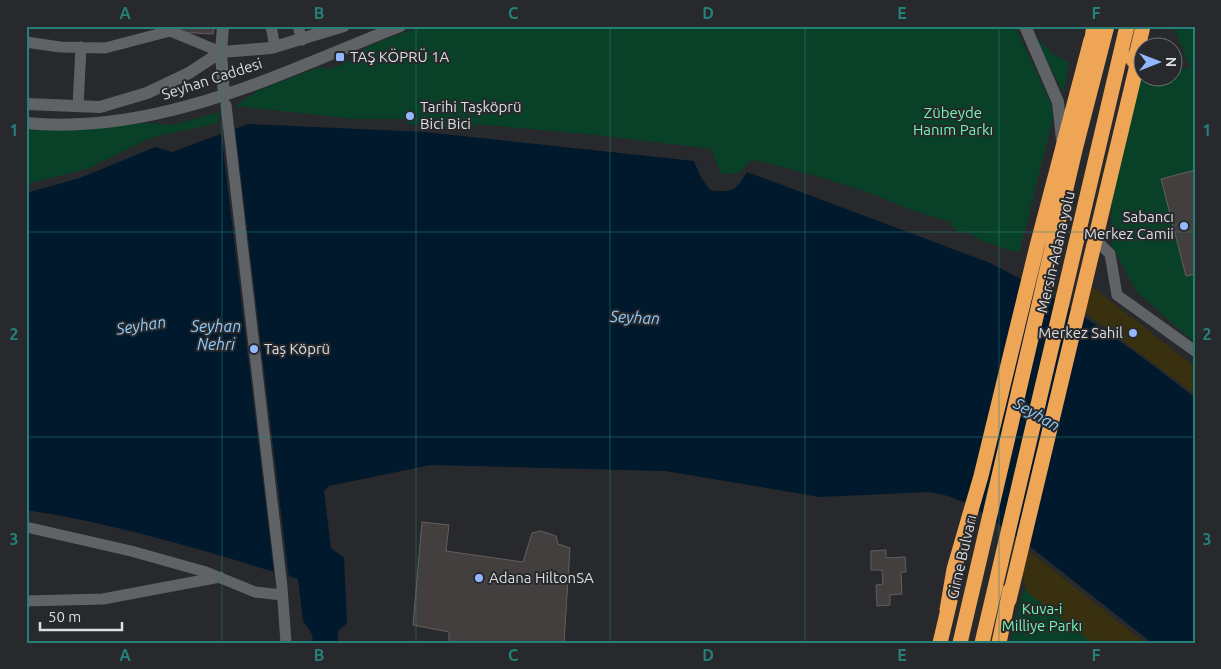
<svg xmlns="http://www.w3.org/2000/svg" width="1221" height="669" font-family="Ubuntu,sans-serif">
	<rect width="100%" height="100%" fill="#27292c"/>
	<path fill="#084128" d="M431,26H1015L1052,106L1053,118L1019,253L985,242L964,231L960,234L950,225L952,222C921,215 893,202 864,191C827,179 789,167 751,160C741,172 736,177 721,173L711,149L605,136L474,124L473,128L407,124V119H353L235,106L257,91L320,67L330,69L358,58L366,47L405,32Z
		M1173,26H1195V343L1137,292L1111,244L1112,188L1137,81L1151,78H1174V72L1190,67Z
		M1036,37L1052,53L1069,62L1063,93Z
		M219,112L218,123L153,137L87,169L26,184V127L82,128L148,123L174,125Z
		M1030,570L1115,643H1011L1015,620Z"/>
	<path fill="#38300f" d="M1085,281L1195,367V394L1080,309Z
		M1020,544L1145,643H1093L1026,591L1018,552Z"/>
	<path fill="#00192c" d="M248,124L425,132L694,161L700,176L710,190C732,193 736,191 747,172L990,263C1064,300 1130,346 1195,398V643H1152L1027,544L971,505L948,496L930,492L820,497L665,471L430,465L329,486L324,491L331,548L344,558L347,623L338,631V643H313L312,634L303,621L298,579C209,552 119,524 26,510V193L80,178L155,147L172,152Z"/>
	<path fill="#27292c" d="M235,127L289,579L274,574L221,132Z"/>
	<path fill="#433f3e" stroke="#645f5f" d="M178,26H214L213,34L178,32Z
		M1195,170V274L1186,276L1161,179Z
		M422,522L449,525L446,551L523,562L532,533L541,531L556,536L558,544L570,548L564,643H449V632L413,625Z
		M886,550V558L905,557L906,572H901L902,594L890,595V605L877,606L876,585L883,584L882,570H871V551Z"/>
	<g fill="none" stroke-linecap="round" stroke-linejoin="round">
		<path stroke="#606366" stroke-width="11" d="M271,26L275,47
			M298,26L302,40
			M26,42L60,47L105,48L170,31L221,52
			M226,105L282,587L286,643
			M78,106L81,47
			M1095,239L1110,254L1117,295L1195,351
			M26,527L131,551L206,572L255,592L282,595
			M26,601L103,599L220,577"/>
		<path stroke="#606366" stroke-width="12" d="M223,26L221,52L224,96
			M1025,26L1058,102L1062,139
			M26,104L100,107L147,93L189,73L221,52L271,48L344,26
			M26,123C158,136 281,73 400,26"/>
		<path stroke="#efa556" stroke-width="15" d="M1090,50L1094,26
			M1133,60L1137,52L1143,26
			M1009,600L1136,69L1137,52
			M947,610L954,569L981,476L1037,246L1091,40
			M940,643L950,601
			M960,643L1075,150L1107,26
			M982,643L1127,26
			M999,643L1010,590"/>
	</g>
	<path fill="none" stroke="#248079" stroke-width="1" stroke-opacity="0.55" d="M222,26V643M416,26V643M610,26V643M805,26V643M999,26V643M26,232H1195M26,437H1195"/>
	<g fill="#93b7fd" stroke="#27292c" stroke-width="2">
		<rect x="335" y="52" width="10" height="10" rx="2.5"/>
		<circle cx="410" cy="116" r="5"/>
		<circle cx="1184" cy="226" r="5"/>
		<circle cx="1133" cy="333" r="5"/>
		<circle cx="254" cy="349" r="5"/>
		<circle cx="479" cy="578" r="5"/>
	</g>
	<g text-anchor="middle" stroke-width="4" stroke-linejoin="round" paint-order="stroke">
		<g font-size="15" fill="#dcdee0" stroke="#27292c" text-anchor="start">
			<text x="350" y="62">TAŞ KÖPRÜ 1A</text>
			<text x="420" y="112">Tarihi Taşköprü<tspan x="420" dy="17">Bici Bici</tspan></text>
			<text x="1174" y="222" text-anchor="end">Sabancı<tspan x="1174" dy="17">Merkez Camii</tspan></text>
			<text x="1123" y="338" text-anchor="end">Merkez Sahil</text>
			<text x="264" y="354">Taș Köprü</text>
			<text x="489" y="583">Adana HiltonSA</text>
		</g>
		<g font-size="15" fill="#dcdee0" stroke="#27292c">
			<text transform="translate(212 79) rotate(-18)" y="5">Seyhan Caddesi</text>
			<text transform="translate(1056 252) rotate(-77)" y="5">Mersin-Adana yolu</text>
			<text transform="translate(962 557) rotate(-77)" y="5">Girne Bulvarı</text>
		</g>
		<g font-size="15" fill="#72f8b3" stroke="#27292c">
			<text x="953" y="118">Zübeyde<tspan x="953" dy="17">Hanım Parkı</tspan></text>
			<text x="1042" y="614">Kuva-i<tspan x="1042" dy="17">Milliye Parkı</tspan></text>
		</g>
		<g font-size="16" font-style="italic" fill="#90ccfd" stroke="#27292c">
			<text transform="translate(635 317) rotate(3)" y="6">Seyhan</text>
			<text transform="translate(141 325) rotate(-9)" y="6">Seyhan</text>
			<text x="216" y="332">Seyhan<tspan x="216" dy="18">Nehri</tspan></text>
			<text transform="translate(1037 414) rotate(30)" y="6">Seyhan</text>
		</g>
	</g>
	<rect width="1221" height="669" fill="none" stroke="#27292c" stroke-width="55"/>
	<g transform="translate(1158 62) rotate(90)"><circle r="24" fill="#27292c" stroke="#6f7174"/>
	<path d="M0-4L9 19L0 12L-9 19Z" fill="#93b7fd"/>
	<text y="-8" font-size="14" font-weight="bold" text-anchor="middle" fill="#dcdee0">N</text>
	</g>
	<path d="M40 622v8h82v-8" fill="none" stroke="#dcdee0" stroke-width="2.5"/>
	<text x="48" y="622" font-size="15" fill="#dcdee0" stroke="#27292c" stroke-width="4" paint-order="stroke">50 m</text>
	<rect x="28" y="28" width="1166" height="614" fill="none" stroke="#248079" stroke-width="2"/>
	<g font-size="16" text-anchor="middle" font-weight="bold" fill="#248079">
		<text x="125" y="19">A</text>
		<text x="319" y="19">B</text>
		<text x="513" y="19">C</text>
		<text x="708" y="19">D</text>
		<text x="902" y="19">E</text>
		<text x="1096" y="19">F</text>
		<text x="14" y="136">1</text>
		<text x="1207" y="136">1</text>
		<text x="14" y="340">2</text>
		<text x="1207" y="340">2</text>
		<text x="14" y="545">3</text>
		<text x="1207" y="545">3</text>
		<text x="125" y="661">A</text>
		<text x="319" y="661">B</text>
		<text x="513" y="661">C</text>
		<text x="708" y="661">D</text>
		<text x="902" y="661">E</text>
		<text x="1096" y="661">F</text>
	</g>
</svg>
